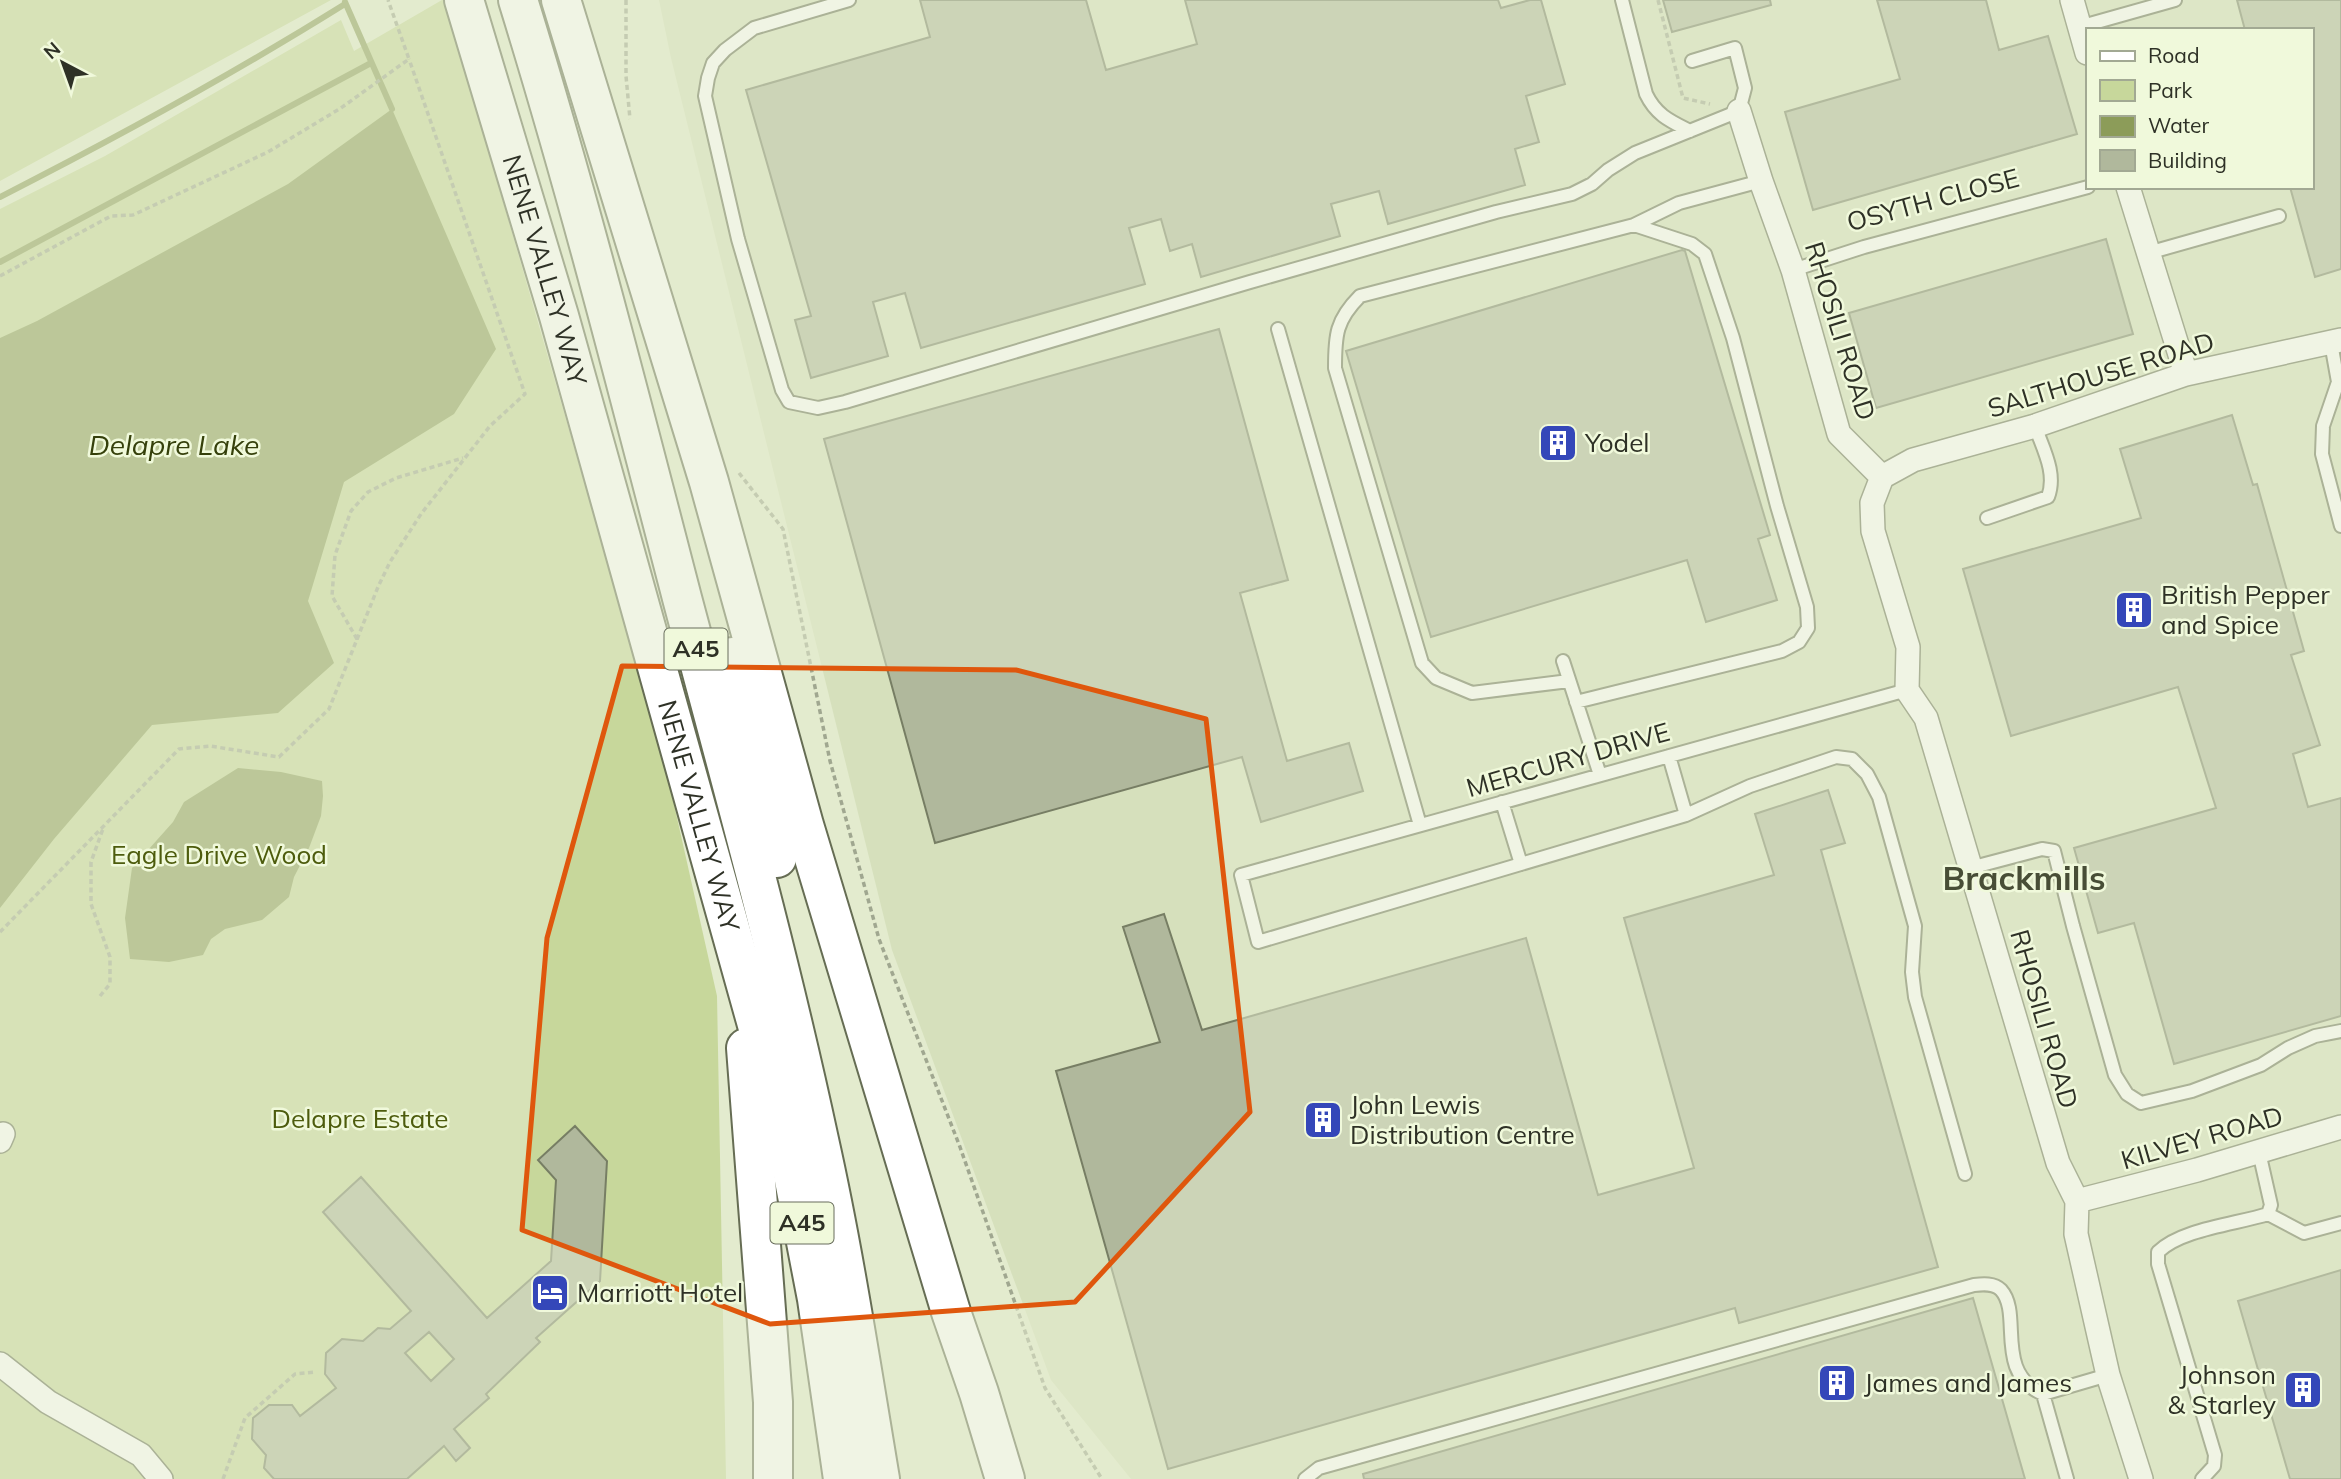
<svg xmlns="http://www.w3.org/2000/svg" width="2341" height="1479" font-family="Mulish,sans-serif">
	<rect width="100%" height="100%" fill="#e3ebce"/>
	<path fill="#d6e0bc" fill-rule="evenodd" d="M659,0H2341V1479H1131L1051,1380L892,950L671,58ZM2087,30H2311V187H2087Z"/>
	<path fill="#c7d79b" d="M0,0H331L0,181Z
		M442,0H451L500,191L662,751L717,996L726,1479H0V209L105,156L341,20L354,51Z"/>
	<path fill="#8c9c59" d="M392,109L496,349L454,414L344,482L308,601L334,663L278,713L152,725L54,839L0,908V338L37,321L288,184Z
		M238,768L281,772L322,781L323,796L321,816L309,848L294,877L289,897L262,920L225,929L211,939L203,955L169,962L130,959L125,918L132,868L173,822L184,802Z"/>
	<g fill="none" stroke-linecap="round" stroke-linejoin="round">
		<path stroke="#8c9c59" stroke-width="6" d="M345,2L392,109
			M0,197C118,137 233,74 345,4
			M0,262L371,63"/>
	</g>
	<path fill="#b0b89c" stroke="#777e64" stroke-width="2" fill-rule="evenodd" d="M920,0H1086L1106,70L1197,44L1185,0H1498L1501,8L1530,0H1541L1565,84L1526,96L1539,142L1515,149L1525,185L1388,224L1379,191L1331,204L1340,236L1201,277L1192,244L1170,251L1161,219L1129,228L1145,284L921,348L905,293L873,302L888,356L811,378L795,320L811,316L746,90L930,37Z
		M1663,0H1770L1771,5L1672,32Z
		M1877,0H1986L1999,50L2048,36L2077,134L1813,210L1785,112L1900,79Z
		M2237,0H2341V269L2315,277L2290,187H2311V30H2245Z
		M2106,239L2133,334L1876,408L1849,313Z
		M1682,250L1685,251L1770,535L1758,539L1777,600L1706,622L1687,560L1431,637L1346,351Z
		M1219,329L1288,580L1240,593L1287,761L1349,743L1363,791L1261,822L1242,757L935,843L824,439Z
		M2232,415L2253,485L2257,484L2304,651L2291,655L2320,745L2293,754L2308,807L2341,798V1016L2174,1064L2134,923L2098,933L2074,848L2216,808L2178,687L2011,736L1963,569L2141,518L2120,449Z
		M1828,790L1845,843L1821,850L1938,1267L1739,1323L1735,1308L1168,1469L1056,1071L1160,1042L1123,927L1164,914L1202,1030L1526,938L1598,1195L1694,1168L1624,918L1774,875L1755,814Z
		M575,1126L607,1161L600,1281L536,1338L540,1342L486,1394L489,1398L454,1429L470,1448L456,1461L444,1446L407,1479H274L264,1468L266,1455L252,1439L253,1418L269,1405H292L300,1416L336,1388L325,1374L326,1353L342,1339L363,1341L378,1328L390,1329L411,1311L323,1212L361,1177L487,1318L551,1261L556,1180L538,1160ZM429,1332L454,1359L431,1381L405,1353Z
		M2341,1270V1479H2290L2238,1301Z
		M1973,1298L2025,1479H1364L1363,1474Z"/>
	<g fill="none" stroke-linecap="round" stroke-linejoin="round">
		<defs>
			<path id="lane" d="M849,0L754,28L725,50L713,63L708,78L705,96L738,239L782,390L789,402L818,408L845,402L1250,282L1496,212L1572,194L1592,184L1608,170L1635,153L1739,111L1745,88L1735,48L1692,61
				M1622,0L1646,94C1656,115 1670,121 1690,131
				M2079,27L2175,0
				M1634,225L1679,203L1761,181
				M2148,253L2279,216
				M1793,270L1864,247L2088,187
				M1278,329L1420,825
				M2331,343L2338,382L2323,426L2322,454L2341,526
				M1987,518L2048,497C2057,473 2043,449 2035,426
				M1563,661L1600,775
				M1569,681L1472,693L1436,678L1422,663L1335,368C1335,335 1336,320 1360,296L1634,225L1692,244L1705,254L1733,338L1777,506L1807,607L1808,628L1799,642L1782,651L1576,702
				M1669,756L1686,815L1258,942L1241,875L1907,690
				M1502,802L1521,864
				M1686,815L1750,786L1836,757L1852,759L1867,774L1879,797L1915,926L1912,972L1915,997L1965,1174
				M1970,868L2042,849L2054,851L2073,926L2115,1075L2127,1094L2141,1103L2192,1091L2261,1065L2288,1048L2315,1036L2341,1031
				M2268,1214L2304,1233L2341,1223
				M2043,1394L2067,1479
				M1305,1479L1319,1468L1974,1285C1983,1284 1994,1283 2001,1290C2023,1314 1993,1372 2043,1394L2108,1375
				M2202,1479L2214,1466L2215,1455L2158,1264V1252C2181,1229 2237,1224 2268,1214L2271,1205L2259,1152"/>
			<path id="street" d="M2072,0L2087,53
				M1739,111L1761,181L1793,270L1839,434L1882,477L1872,503L1873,531L1908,647L1907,690L1926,718L2058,1163L2077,1201L2076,1234L2108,1375L2141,1479
				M2128,187L2186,374
				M1882,477L1913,460L2035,426L2186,374L2341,340
				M0,1141L3,1134
				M2077,1201L2197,1170L2341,1127
				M0,1364L48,1402L141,1455L161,1479"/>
			<g id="highway">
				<path id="s1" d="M464,0L559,316L780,1107L817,1299L843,1479"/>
				<path d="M518,0C579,197 630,398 682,598C730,778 780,958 819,1140C844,1252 861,1366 880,1479"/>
				<path d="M561,0L709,482L804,825L951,1312L979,1393L1005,1479"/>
				<path d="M732,657L777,858"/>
				<path d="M746,1048L773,1402V1479"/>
			</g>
		</defs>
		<use href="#lane" stroke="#666d54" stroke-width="16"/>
		<use href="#street" stroke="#666d54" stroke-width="26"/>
		<use href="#highway" stroke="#666d54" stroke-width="42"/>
		<path stroke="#a0a790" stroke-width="3.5" stroke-dasharray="5 3.5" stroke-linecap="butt" d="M626,0V76L630,119
			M1658,0L1683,98L1710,104
			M0,276L111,216L133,215L268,152L341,108L409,59L388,0
			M739,473L783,529L830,761L879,939L960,1147L1045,1388L1102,1479
			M357,639L332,596L335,555L351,511L368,492L396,478L463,458
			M0,932L179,749L210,746L279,757L329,709L378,587L390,562L421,514L490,426L525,394L409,59
			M100,996L110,984V957L91,904V862L104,826
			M223,1479L245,1418L295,1374L316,1372"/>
		<use href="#lane" stroke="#fff" stroke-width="12"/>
		<use href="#street" stroke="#fff" stroke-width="23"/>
		<use href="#highway" stroke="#fff" stroke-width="38"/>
	</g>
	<path d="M0 0H2341V1479H0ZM622,666L1016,670L1206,719L1250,1112L1075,1302L770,1324L522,1230L547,938Z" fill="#e3ebce" fill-opacity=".55" fill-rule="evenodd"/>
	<path fill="none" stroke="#df570d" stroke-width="5" stroke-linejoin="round" d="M622,666L1016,670L1206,719L1250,1112L1075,1302L770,1324L522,1230L547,938Z"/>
	<defs>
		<symbol id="building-square" viewBox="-11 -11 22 22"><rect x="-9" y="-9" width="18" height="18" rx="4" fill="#3447b9" stroke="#f0f9db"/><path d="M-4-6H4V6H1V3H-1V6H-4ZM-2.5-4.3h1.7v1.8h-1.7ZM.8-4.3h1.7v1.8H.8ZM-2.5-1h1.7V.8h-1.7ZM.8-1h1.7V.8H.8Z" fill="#fff"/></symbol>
		<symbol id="hotel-square" viewBox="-11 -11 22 22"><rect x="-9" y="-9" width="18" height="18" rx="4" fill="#3447b9" stroke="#f0f9db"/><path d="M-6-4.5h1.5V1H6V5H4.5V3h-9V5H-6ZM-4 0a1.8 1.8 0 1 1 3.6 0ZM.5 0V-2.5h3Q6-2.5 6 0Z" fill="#fff"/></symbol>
	</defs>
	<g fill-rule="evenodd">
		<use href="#building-square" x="1536" y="421" width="44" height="44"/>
		<use href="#building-square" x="2112" y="588" width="44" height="44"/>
		<use href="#building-square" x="1301" y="1098" width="44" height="44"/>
		<use href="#hotel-square" x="528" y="1271" width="44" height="44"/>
		<use href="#building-square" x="1815" y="1361" width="44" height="44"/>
		<use href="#building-square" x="2281" y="1368" width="44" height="44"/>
	</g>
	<g text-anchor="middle" stroke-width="5" stroke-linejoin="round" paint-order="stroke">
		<g fill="#f0f9db" stroke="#686d5c" stroke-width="2">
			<rect x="664.5" y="628.5" width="63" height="41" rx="5"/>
			<rect x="770.5" y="1202.5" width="63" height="41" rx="5"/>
		</g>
		<g font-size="24" font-weight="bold" fill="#2e3126">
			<text x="696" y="657">A45</text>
			<text x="802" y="1231">A45</text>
		</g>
		<g font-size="26" fill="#2e3126" stroke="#f0f9db">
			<text transform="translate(1933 200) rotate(-15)" y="9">OSYTH CLOSE</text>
			<text dy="9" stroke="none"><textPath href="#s1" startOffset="282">NENE VALLEY WAY</textPath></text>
			<text transform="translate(1840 331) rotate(73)" y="9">RHOSILI ROAD</text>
			<text transform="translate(2101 375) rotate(-17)" y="9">SALTHOUSE ROAD</text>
			<text transform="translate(1568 760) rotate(-16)" y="9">MERCURY DRIVE</text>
			<text dy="9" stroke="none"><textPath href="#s1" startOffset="849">NENE VALLEY WAY</textPath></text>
			<text transform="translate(2044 1019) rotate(74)" y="9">RHOSILI ROAD</text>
			<text transform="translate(2202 1138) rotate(-16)" y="9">KILVEY ROAD</text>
		</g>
		<g font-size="26" fill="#2e3126" stroke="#f0f9db" text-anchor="start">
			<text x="1585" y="452">Yodel</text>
			<text x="2161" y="604">British Pepper<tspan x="2161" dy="30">and Spice</tspan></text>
			<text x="1350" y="1114">John Lewis<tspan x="1350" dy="30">Distribution Centre</tspan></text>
			<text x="577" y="1302">Marriott Hotel</text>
			<text x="2276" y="1384" text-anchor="end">Johnson<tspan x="2276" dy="30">&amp; Starley</tspan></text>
			<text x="1864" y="1392">James and James</text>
		</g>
		<g font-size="26" fill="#4d5c0d" stroke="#f0f9db">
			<text x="219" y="864">Eagle Drive Wood</text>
			<text x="360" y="1128">Delapre Estate</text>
		</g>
		<g font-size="28" font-style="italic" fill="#35400b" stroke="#f0f9db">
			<text x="174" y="455">Delapre Lake</text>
		</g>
		<g font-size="33" font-weight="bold" fill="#484e36" stroke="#f0f9db">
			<text x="2024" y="890">Brackmills</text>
		</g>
	</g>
	<rect x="2086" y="28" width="228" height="161" fill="#f0f9db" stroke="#a2a993" stroke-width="2"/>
	<rect x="2100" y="51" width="35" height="10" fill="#ffffff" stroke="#a2a993" stroke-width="2"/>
	<text x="2148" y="63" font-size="21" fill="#2e3126">Road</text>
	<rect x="2100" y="80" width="35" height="21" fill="#c7d79b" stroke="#a2a993" stroke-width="2"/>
	<text x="2148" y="98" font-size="21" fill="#2e3126">Park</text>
	<rect x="2100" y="116" width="35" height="21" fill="#8c9c59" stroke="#a2a993" stroke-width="2"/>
	<text x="2148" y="133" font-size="21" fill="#2e3126">Water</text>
	<rect x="2100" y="150" width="35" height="21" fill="#b0b89c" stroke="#a2a993" stroke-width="2"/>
	<text x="2148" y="168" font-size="21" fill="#2e3126">Building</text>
	<g transform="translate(63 63) rotate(319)" stroke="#f0f9db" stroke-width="5" paint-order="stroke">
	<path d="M0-5L12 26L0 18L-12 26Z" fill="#2e3126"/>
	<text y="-10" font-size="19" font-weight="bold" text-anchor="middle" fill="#2e3126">N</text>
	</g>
</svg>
